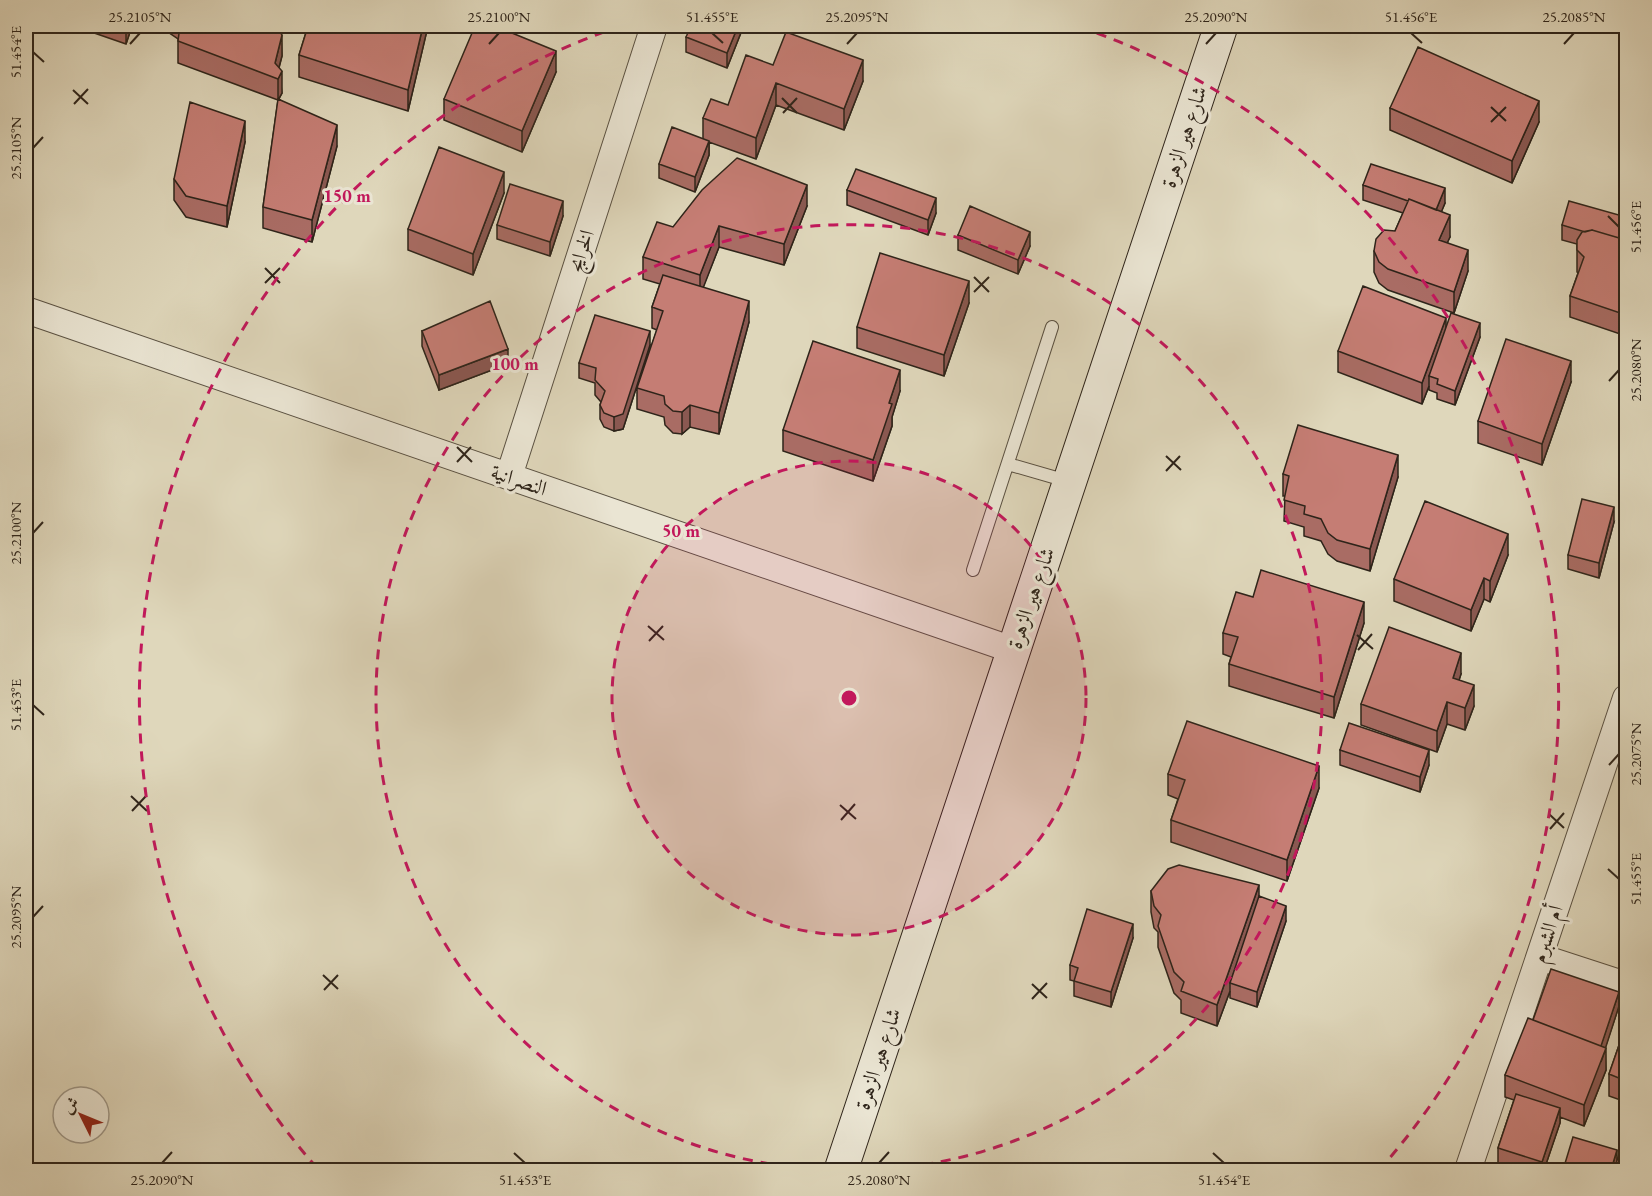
<svg xmlns="http://www.w3.org/2000/svg" width="1652" height="1196" font-family="'EB Garamond',Amiri,serif">
	<rect width="100%" height="100%" fill="#dfd7bb"/>
	<filter id="stains"><feTurbulence type="fractalNoise" baseFrequency=".00333" numOctaves="4"/><feColorMatrix values="0 0 0 0 .2 0 0 0 0 .09 0 0 0 0 .02 0 0 0 .5 -.17"/></filter>
	<radialGradient id="worn" r=".72"><stop offset=".6" stop-color="#630" stop-opacity="0"/><stop offset="1" stop-color="#630" stop-opacity=".3"/></radialGradient>
	<g fill="none" stroke-linecap="round" stroke-linejoin="round">
		<defs>
			<path id="lane" d="M1008,464L1067,481
				M973,570L1052,327"/>
			<path id="street" d="M26,310L1013,650
				M509,476L654,26
				M1540,957L1626,985
				M1468,1170L1626,698"/>
			<path id="secondary" d="M841,1170L1221,26"/>
		</defs>
		<use href="#lane" stroke="#5a5142" stroke-width="14"/>
		<use href="#street" stroke="#5a5142" stroke-width="28"/>
		<use href="#secondary" stroke="#2e241a" stroke-width="35"/>
		<use href="#lane" stroke="#eae5d3" stroke-width="12"/>
		<use href="#street" stroke="#eae5d3" stroke-width="26"/>
		<use href="#secondary" stroke="#eae5d3" stroke-width="33"/>
	</g>
	<path fill="#a96c64" stroke="#2e241a" stroke-width="1.5" d="M74,26H132L126,44Z
		M168,26H282L281,33L282,56L279,68L282,93L279,99L337,146L312,242L263,228V207L278,100L178,63V39L168,32Z
		M308,26H428L408,111L299,77V55Z
		M742,26V30L727,68L686,52V37Z
		M865,26H875L874,29Z
		M773,65L863,81L844,130L776,105L756,159L709,142V155L695,192L659,178V164L703,139V118L728,105Z
		M556,72L522,152L444,120V99Z
		M1390,108L1539,122L1512,183L1390,130Z
		M245,142L227,227L186,217L174,200V179Z
		M1363,185L1445,203L1441,212L1450,237L1447,242L1468,271L1454,313L1388,290L1379,283L1374,272V251L1395,231L1403,213L1363,200Z
		M847,190L936,213L928,235L847,205Z
		M504,193L473,275L408,250V229Z
		M807,206L784,265L719,247L703,287L749,322L719,434L690,427L682,434L673,433L665,425L664,417L637,409V388L657,330L652,328V307L660,284L643,279V257L673,227Z
		M563,216L550,256L497,239V225Z
		M1626,217V336L1570,317V296L1578,273L1577,272V244L1562,240V225Z
		M958,235L1030,246L1018,274L958,250Z
		M969,303L944,376L857,348V327Z
		M1446,327L1480,337L1455,405L1437,399V393L1429,390V386L1422,404L1338,372V351Z
		M422,331L508,364L439,390L422,346Z
		M650,345L623,429L614,431L604,427L600,419V405L601,402L595,395V383L579,378V363Z
		M1571,382L1542,465L1478,443V421Z
		M900,391L892,417V426L873,481L783,451V430Z
		M1283,474L1398,477L1370,571L1337,561L1328,554L1321,541L1304,536V527L1284,521L1285,496H1283Z
		M1614,522L1599,578L1568,569V555Z
		M1508,555L1490,602L1484,599L1471,631L1394,601V579Z
		M1253,597L1364,623L1334,718L1229,686V664L1231,657L1223,654V633Z
		M1461,674L1459,680L1474,706L1465,730L1447,724L1437,752L1361,725V704Z
		M1340,750L1429,765L1420,792L1340,765Z
		M1626,752V796L1619,776V755Z
		M1168,774L1319,788L1287,881L1171,842V820L1178,799L1168,795Z
		M1151,891L1259,896L1286,921L1257,1007L1230,998V991L1217,1026L1181,1013V1000L1174,993L1158,947V932L1154,928L1151,912Z
		M1133,938L1111,1007L1074,996V981L1070,980V965Z
		M1619,1006L1605,1048L1606,1070L1584,1126L1560,1117V1123L1544,1170H1522L1498,1163V1148L1514,1100L1505,1097V1075L1533,1021Z
		M1626,1025V1102L1609,1096V1074Z"/>
	<path fill="#8a5851" stroke="#2e241a" stroke-width="1.5" d="M126,26H132L126,44Z
		M277,26H282V30L277,48Z
		M423,26H428L408,111V90Z
		M738,26H742V30L727,68V53Z
		M282,35V56L276,78L275,63Z
		M556,51V72L522,152V131Z
		M863,60V81L844,130V109Z
		M282,71V93L278,100V79Z
		M776,83V105L756,159V138Z
		M1539,101V122L1512,183V161Z
		M245,121V142L227,227V206Z
		M337,125V146L312,242V220Z
		M709,141V155L695,192V177Z
		M504,172V193L473,275V254Z
		M807,185V206L784,265V244Z
		M1445,188V203L1436,225V210Z
		M936,198V213L928,235V220Z
		M563,201V216L550,256V242Z
		M1450,215V237L1439,261V240Z
		M719,226V247L700,296V275Z
		M1030,232V246L1018,274V260Z
		M1468,250V271L1454,313V292Z
		M969,281V303L944,376V355Z
		M749,301V322L719,434V413Z
		M1446,318V340L1429,376V386L1422,404V383Z
		M1480,323V337L1455,405V391Z
		M650,331V345L623,429L614,431V417Z
		M508,349V364L439,390V375Z
		M1571,361V382L1542,465V444Z
		M900,370V391L892,417V426L873,481V460L889,403Z
		M690,405V427L682,434V412Z
		M1398,455V477L1370,571V549Z
		M1614,507V522L1599,578V563Z
		M1508,534V555L1490,602V581Z
		M1484,578V599L1471,631V610Z
		M1364,602V623L1334,718V697Z
		M1461,653V674L1453,699V678Z
		M1474,685V706L1465,730V708Z
		M1447,702V724L1437,752V731Z
		M1429,750V765L1420,792V777Z
		M1319,766V788L1287,881V860Z
		M1259,885V907L1230,983V991L1217,1026V1005Z
		M1286,906V921L1257,1007V992Z
		M1133,924V938L1111,1007V992Z
		M1619,992V1006L1601,1062L1606,1048V1070L1584,1126V1105L1600,1048Z
		M1560,1108V1123L1544,1170H1542V1162Z
		M1617,1150V1165L1616,1170H1611Z"/>
	<path fill="#c57d74" stroke="#2e241a" stroke-width="1.5" d="M180,26H277V27L282,35L275,63L282,71L278,79L178,41Z
		M308,26H423L408,90L299,55Z
		M475,26H495L556,51L522,131L444,99Z
		M691,26H738L727,53L686,37Z
		M786,32L863,60L844,109L776,83L756,138L703,118L711,99L728,105L746,55L773,65Z
		M1418,47L1539,101L1512,161L1390,108Z
		M278,99L337,125L312,220L263,207Z
		M190,102L245,121L227,206L186,196L174,179Z
		M672,127L709,141L695,177L659,164Z
		M439,147L504,172L473,254L408,229Z
		M737,158L807,185L784,244L719,226L700,275L643,257L657,222L673,227L702,190Z
		M1371,164L1445,188L1436,210L1409,199L1408,201L1363,185Z
		M856,169L936,198L928,220L847,190Z
		M510,184L563,201L550,242L497,225Z
		M1409,199L1450,215L1439,240L1468,250L1454,292L1388,269L1379,262L1374,251L1376,239L1384,230L1395,231Z
		M1569,201L1626,217V240L1592,230L1585,232L1562,225Z
		M970,206L1030,232L1018,260L958,235Z
		M1592,230L1626,240V315L1570,296L1584,257L1577,250V240L1582,232Z
		M880,253L969,281L944,355L857,327Z
		M663,275L749,301L719,413L690,405L682,412L673,411L665,404L664,396L637,388L663,311L652,307Z
		M1363,286L1446,318L1422,383L1338,351Z
		M490,301L508,349L439,375L422,331Z
		M1451,313L1480,323L1455,391L1437,384L1438,379L1429,376Z
		M595,315L650,331L623,414L614,417L604,413L600,405L605,391L595,380L596,368L579,363Z
		M1506,339L1571,361L1542,444L1478,421Z
		M813,341L900,370L889,403L892,404L873,460L783,430Z
		M1298,425L1398,455L1370,549L1337,540L1328,533L1321,519L1304,514L1305,506L1284,500L1289,476L1283,474Z
		M1582,499L1614,507L1599,563L1568,555Z
		M1425,501L1508,534L1490,581L1484,578L1471,610L1394,579Z
		M1261,570L1364,602L1334,697L1229,664L1238,637L1223,633L1236,592L1253,597Z
		M1389,627L1461,653L1453,678L1474,685L1465,708L1447,702L1437,731L1361,704Z
		M1187,721L1319,766L1287,860L1171,820L1185,780L1168,774Z
		M1349,723L1429,750L1420,777L1340,750Z
		M1626,752V774L1619,755Z
		M1179,865L1259,885L1217,1005L1181,991L1184,982L1174,972L1158,926L1161,915L1154,906L1151,891L1168,869Z
		M1259,896L1286,906L1257,992L1230,983Z
		M1087,909L1133,924L1111,992L1074,981L1078,968L1070,965Z
		M1551,969L1619,992L1601,1046L1533,1020Z
		M1528,1018L1606,1048L1584,1105L1505,1075Z
		M1626,1025V1081L1609,1074Z
		M1516,1094L1560,1108L1542,1162L1498,1148Z
		M1573,1137L1617,1150L1611,1170H1563Z
		M1620,1151L1626,1153V1170H1614Z"/>
	<path fill="none" stroke="#2e241a" stroke-width="2" d="M712,33L723,43M1411,33L1422,43M130,44L140,33M489,44L499,33M847,44L857,33M1206,44L1216,33M1564,44L1574,33M33,52L44,62M73,90L88,104M782,98L797,113M74,104L88,89M1491,107L1506,121M783,113L797,98M1491,122L1506,107M33,148L43,137M1608,216L1619,227M265,268L280,283M974,277L989,292M265,283L280,268M974,292L989,277M1609,381L1619,370M457,447L472,462M1166,456L1181,470M457,462L471,447M1166,471L1180,456M33,533L43,522M648,626L664,640M1357,635L1373,649M649,641L663,626M1358,650L1372,634M33,705L44,715M1609,765L1619,754M131,796L147,811M840,805L856,819M132,811L146,796M1549,814L1564,828M841,820L855,804M1550,829L1564,813M1608,869L1619,879M33,917L43,906M323,975L338,989M1032,984L1047,998M324,990L338,975M1032,999L1047,983M514,1153L525,1163M1213,1153L1224,1163M162,1163L172,1152M879,1163L889,1152"/>
	<circle cx="849" cy="698" r="237" fill="#c2185b" fill-opacity=".12"/>
	<g fill="none" stroke="#c2185b" stroke-width="3" stroke-dasharray="10 8">
		<circle cx="849" cy="698" r="237"/>
		<path d="M824 1170A473 473 0 1 1 874 1170"/>
		<path d="M317 1168A710 710 0 0 1 618 27M1080 27A710 710 0 0 1 1381 1168"/>
	</g>
	<g text-anchor="middle" stroke-width="6" stroke-linejoin="round" paint-order="stroke">
		<g font-size="21" fill="#2e241a" stroke="#eae5d3">
			<text transform="translate(1184 137) rotate(-72)" y="7">شارع هير الزهرة</text>
			<text transform="translate(581 251) rotate(-72)" y="7">الخرايج</text>
			<text transform="translate(519 480) rotate(19)" y="7">النصرانية</text>
			<text transform="translate(1031 598) rotate(-71)" y="7">شارع هير الزهرة</text>
			<text transform="translate(1547 934) rotate(-72)" y="7">أم الشبرم</text>
			<text transform="translate(878 1059) rotate(-72)" y="7">شارع هير الزهرة</text>
		</g>
	</g>
	<circle cx="849" cy="698" r="9" fill="#c2185b" stroke="#eae5d3" stroke-width="3"/>
	<g font-size="18" text-anchor="middle" font-weight="bold" fill="#c2185b" stroke="#eae5d3" stroke-width="6" stroke-linejoin="round" paint-order="stroke">
		<text x="347" y="202">150 m</text>
		<text x="515" y="370">100 m</text>
		<text x="681" y="537">50 m</text>
	</g>
	<rect width="1652" height="1196" fill="none" stroke="#dfd7bb" stroke-width="66"/>
	<g transform="translate(81 1115) rotate(313)"><circle r="28" fill="#eae5d3" stroke="#9f9889" stroke-width="1.5"/>
	<path d="M0-4.5L10 22L0 15L-10 22Z" fill="#8f2418"/>
	<text y="-9" font-size="16" font-weight="bold" text-anchor="middle" fill="#2e241a">ش</text>
	</g>
	<rect x="33" y="33" width="1586" height="1130" fill="none" stroke="#2e241a" stroke-width="2"/>
	<g font-size="15" text-anchor="middle" fill="#2e241a">
		<text x="140" y="22">25.2105°N</text>
		<text x="499" y="22">25.2100°N</text>
		<text x="712" y="22">51.455°E</text>
		<text x="857" y="22">25.2095°N</text>
		<text x="1216" y="22">25.2090°N</text>
		<text x="1411" y="22">51.456°E</text>
		<text x="1574" y="22">25.2085°N</text>
		<text transform="translate(16 52) rotate(-90)" y="5">51.454°E</text>
		<text transform="translate(16 148) rotate(-90)" y="5">25.2105°N</text>
		<text transform="translate(1636 227) rotate(-90)" y="5">51.456°E</text>
		<text transform="translate(1636 370) rotate(-90)" y="5">25.2080°N</text>
		<text transform="translate(16 533) rotate(-90)" y="5">25.2100°N</text>
		<text transform="translate(16 705) rotate(-90)" y="5">51.453°E</text>
		<text transform="translate(1636 754) rotate(-90)" y="5">25.2075°N</text>
		<text transform="translate(1636 879) rotate(-90)" y="5">51.455°E</text>
		<text transform="translate(16 917) rotate(-90)" y="5">25.2095°N</text>
		<text x="162" y="1185">25.2090°N</text>
		<text x="525" y="1185">51.453°E</text>
		<text x="879" y="1185">25.2080°N</text>
		<text x="1224" y="1185">51.454°E</text>
	</g>
	<rect width="100%" height="100%" filter="url(#stains)"/>
	<rect width="100%" height="100%" fill="url(#worn)"/>
</svg>
